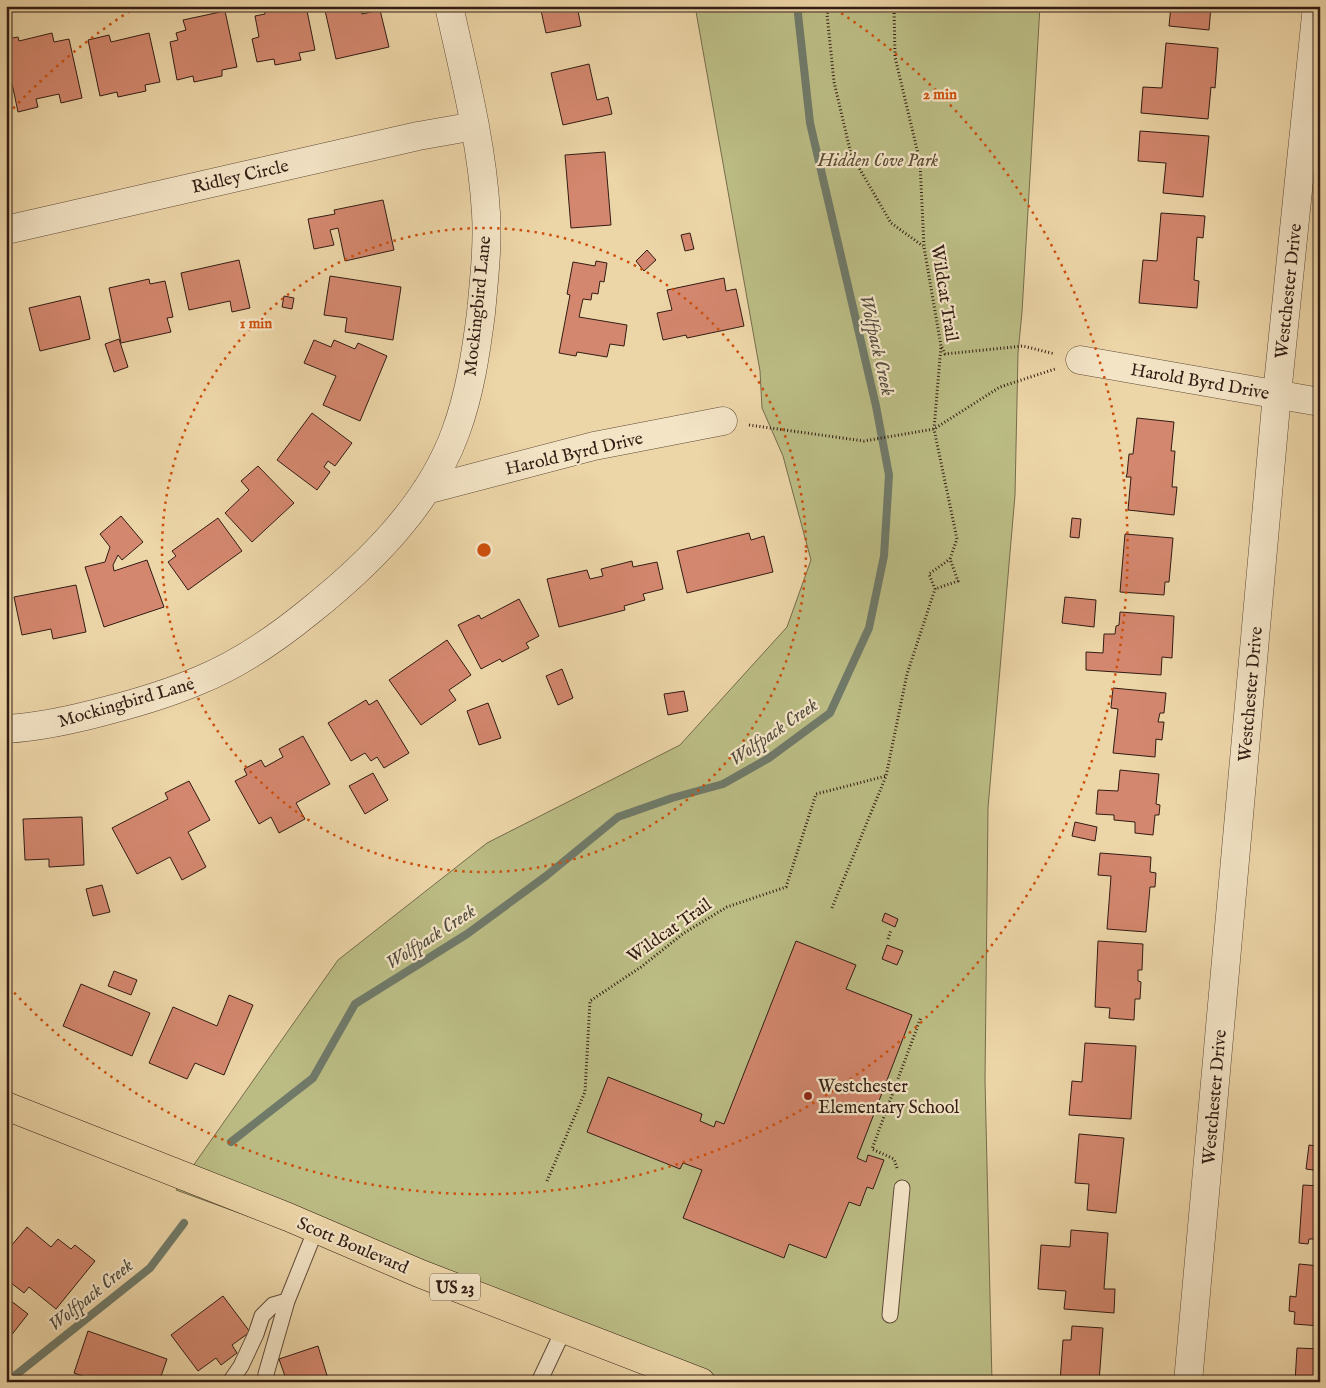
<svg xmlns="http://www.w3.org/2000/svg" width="1326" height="1388" font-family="'IM FELL English',serif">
	<rect width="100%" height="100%" fill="#ecd5a7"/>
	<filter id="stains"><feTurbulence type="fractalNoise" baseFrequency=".004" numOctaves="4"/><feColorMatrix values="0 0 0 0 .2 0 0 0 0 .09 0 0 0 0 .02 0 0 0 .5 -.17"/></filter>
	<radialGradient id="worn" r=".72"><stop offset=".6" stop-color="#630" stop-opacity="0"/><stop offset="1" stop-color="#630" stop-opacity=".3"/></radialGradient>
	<path fill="#bbbc84" stroke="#766c4c" d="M695,6H1040L1022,312L1018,353L1015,495L988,808L985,1080L992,1382H704L176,1190L338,960L487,843L680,745L787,627L811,560L783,456L762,408L760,371Z"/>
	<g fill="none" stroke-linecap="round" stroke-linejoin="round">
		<path stroke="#707a69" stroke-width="8" d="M231,1142L313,1078L355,1004L467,934L546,876L618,817L672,798L723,784L769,758L830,713L869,628L884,556L889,475L876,406L810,123L798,14L799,6
			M7,1382L150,1268L184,1223"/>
	</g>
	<path fill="#d3876e" stroke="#321c13" d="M14,6H32V8L15,12Z
		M263,6H306L315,50L299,53L301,60L275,65L274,59L257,62L252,39L259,37L255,16L265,14Z
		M324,6H360L362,14L380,10L389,47L336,59Z
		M540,6H577L581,26L546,33Z
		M1171,6H1211L1209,30L1169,26Z
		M225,11L237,67L222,70V76L194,82L193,76L177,80L170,42L178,40L176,33L186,30L183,20Z
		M52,33L54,42L69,39L82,98L61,103L59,94L36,99L38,107L18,112L6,55V39L18,37L19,41Z
		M149,33L160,82L145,85L146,91L118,97L117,92L100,96L88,40L109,35L111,42Z
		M1166,43L1218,48L1215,88L1211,87L1208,119L1141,113L1143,87L1162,88Z
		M589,64L597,100L608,97L612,114L563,125L551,73Z
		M1140,131L1209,136L1203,197L1163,193L1166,163L1138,161Z
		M605,152L611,225L571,228L565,155Z
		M383,200L394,250L345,261L338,228L330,230L334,245L314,249L308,219L335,214L334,210Z
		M1161,213L1205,216L1203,238L1197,237L1194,280L1199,281L1197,308L1139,303L1143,260L1157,261Z
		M690,233L694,249L685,251L681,235Z
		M647,250L656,260L644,271L636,261Z
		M239,260L250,308L232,312L230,301L189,310L181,273Z
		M596,261L607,263L604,282L600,281L598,294L592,293L591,300L583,299L579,317L627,325L624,346L610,344L607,357L577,352L576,356L559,353L570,295L567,294L573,262L595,266Z
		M330,276L401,287L393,340L345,332L347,318L324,315Z
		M724,278L726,291L736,289L744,326L687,338L686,335L663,340L657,313L672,310L667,290Z
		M149,279L150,284L165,281L173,317L167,318L171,332L121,343L109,288Z
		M80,296L90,339L40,351L29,308Z
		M284,296L294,298L292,309L282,307Z
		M119,339L128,367L114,372L105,344Z
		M314,340L331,347L334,340L355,349L358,343L387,356L360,421L323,405L336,376L304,363Z
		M312,413L352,443L335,466L328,461L324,467L330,472L317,490L277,460Z
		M1137,418L1174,422L1171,451H1175L1172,487H1177L1174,515L1128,510L1131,477H1126L1127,474L1129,454H1133Z
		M258,466L294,503L252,542L225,513L249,490L241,481Z
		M121,516L143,542L122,560L118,555L113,565L114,571L147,560L164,607L104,627L85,567L105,562L110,547L100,534Z
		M218,518L242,551L188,590L168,562L176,556L172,551Z
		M1072,518L1081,519L1079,538L1070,537Z
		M749,533L751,540L764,536L773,572L687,593L677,551Z
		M1125,534L1173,538L1169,582H1165L1164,595L1120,592Z
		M632,561L633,567L657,562L663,589L643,594L645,600L624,606L625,610L559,627L547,579L587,570L590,579L603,576L601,569Z
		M76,585L86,632L53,639L51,629L22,635L14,597Z
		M1065,597L1096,600L1094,627L1062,623Z
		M519,599L539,636L526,643L529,648L502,662L500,659L481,669L458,625L479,615L481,619Z
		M1120,612L1174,616L1172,658L1162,657L1161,675L1086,670V652L1103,653L1104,634H1115L1116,626L1119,625Z
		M447,640L471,675L449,690L456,700L421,725L389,680Z
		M562,669L573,698L558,705L546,676Z
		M1113,688L1166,693L1164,713H1160L1158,722H1164L1162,740L1156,739L1155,757L1113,753L1118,709L1111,708Z
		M684,691L688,711L668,715L664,694Z
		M366,700L369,705L377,700L409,753L384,768L377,757L371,761L365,753L351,761L328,723Z
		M488,703L501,738L479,745L467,711Z
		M303,736L330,784L296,803L305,819L279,833L271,817L259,824L235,781L247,775L244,769L261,760L265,767L283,757L279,749Z
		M1120,770L1159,774L1156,804L1160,805L1159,815H1155L1153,835L1135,833V822L1114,820V815L1096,814L1098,790L1118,791Z
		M373,773L388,800L365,814L349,786Z
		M189,781L210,820L188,832L206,867L182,880L170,857L137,874L112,828L168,799L165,793Z
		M82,817L84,865L49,867V859L25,860L23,819Z
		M1075,822L1097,827L1095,841L1072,836Z
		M1100,853L1151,857L1150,872L1156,873L1155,887H1150L1146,932L1107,929L1111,876L1098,875Z
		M102,885L110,912L93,916L86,889Z
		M885,913L898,919L895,927L882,921Z
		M796,941L856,965L846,989L912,1015L857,1158L866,1162L868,1155L884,1160L873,1189L867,1187L860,1206L849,1202L826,1258L789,1244L784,1258L683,1218L702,1170L683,1163L680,1169L587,1132L608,1077L702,1114L700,1121L714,1127L716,1121L724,1124Z
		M1098,941L1143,944L1142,970H1138V981L1141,982L1140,999H1135L1134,1020L1109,1018L1110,1008L1095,1007Z
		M887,945L903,951L897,965L882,959Z
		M114,971L137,980L131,995L108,986Z
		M81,984L150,1013L132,1056L63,1026Z
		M229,995L253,1005L224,1075L195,1063L187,1079L149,1063L173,1007L217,1026Z
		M1085,1043L1136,1046L1131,1119L1069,1115L1072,1081L1082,1082Z
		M1320,1118V1171L1306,1169L1309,1145L1316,1146Z
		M1079,1134L1124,1138L1116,1213L1087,1210L1089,1184L1075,1183Z
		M1303,1185L1320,1186V1239H1309L1308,1244L1299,1243Z
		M27,1227L51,1247L58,1239L71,1249L75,1245L95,1261L56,1309L29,1287L24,1293L6,1279V1252Z
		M1071,1230L1108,1233L1104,1289H1115L1114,1313L1064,1309L1066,1291L1038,1289L1041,1245L1070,1247Z
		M1299,1264L1320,1266V1326L1294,1324L1295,1312L1289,1311L1290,1296L1296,1297Z
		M223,1296L250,1332L232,1345L237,1353L221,1365L216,1358L198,1371L171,1335Z
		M6,1297L28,1314L6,1342Z
		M1072,1326L1103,1328L1099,1382H1060L1063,1340H1071Z
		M88,1331L167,1359L159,1382H99L74,1373Z
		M318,1346L329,1382H287L279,1359Z
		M1297,1348L1320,1349V1382H1295Z"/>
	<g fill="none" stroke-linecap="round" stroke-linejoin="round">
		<defs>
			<path id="service" d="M890,1315L902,1188
				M230,1382L241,1366L256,1334L262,1316L273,1305L287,1301
				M266,1382V1374L287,1301L316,1229
				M539,1382L564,1329"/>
			<path id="minor" d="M6,230L418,136L475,126
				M1080,360L1320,402
				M426,490L594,446L723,421
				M6,729C41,727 76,719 109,710C140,702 170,693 200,680C239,664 277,638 310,611C369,564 430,504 456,431C470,393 476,352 481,313C484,280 488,247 486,213C482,143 464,74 449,6
				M1188,1382L1277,394L1317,6"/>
			<path id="trunk" d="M6,1106L288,1217L421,1274L701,1382"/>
		</defs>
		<use href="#service" stroke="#604a38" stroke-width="17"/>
		<use href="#minor" stroke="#604a38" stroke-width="29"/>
		<use href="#trunk" stroke="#321c13" stroke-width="29"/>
		<path stroke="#321c13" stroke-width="3" stroke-dasharray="1 2.5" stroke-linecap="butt" d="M830,6L827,14L834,82L851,154L891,223L923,246
			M894,6L895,57L920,162L924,247L941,346L934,429L957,539L950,559L958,581L935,589
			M942,347L945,354L1023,346L1055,354
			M749,425L864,441L934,429L1000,387L1055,369
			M832,908L886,776L907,674L935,589L929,574L950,559
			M888,939L891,930
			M897,1168L894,1159L872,1149L921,1017
			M547,1181L585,1092L590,1001L641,967L684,933L727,907L786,887L816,794L886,776"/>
		<use href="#service" stroke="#f3e4c6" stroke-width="15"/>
		<use href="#minor" stroke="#f3e4c6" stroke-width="28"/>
		<use href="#trunk" stroke="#ecd5a7" stroke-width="28"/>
	</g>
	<g fill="none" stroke="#cd500d" stroke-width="2.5" stroke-dasharray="2.5 5">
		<circle cx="484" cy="550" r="322"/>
		<path d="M8 114A645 645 0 0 1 133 9M835 9A645 645 0 1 1 8 986"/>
	</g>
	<circle fill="#8f2418" stroke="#f3e4c6" stroke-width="2" cx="808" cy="1096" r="5"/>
	<g text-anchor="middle" stroke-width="4.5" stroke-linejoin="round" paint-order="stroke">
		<rect fill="#f3e4c6" stroke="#6c5849" stroke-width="1" x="430" y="1273.5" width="50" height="27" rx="4"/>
		<g font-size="16" font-weight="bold" fill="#321c13">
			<text x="455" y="1293">US 23</text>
		</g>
		<g font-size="18" font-style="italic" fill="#5b4c35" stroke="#f3e4c6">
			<text x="878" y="166">Hidden Cove Park</text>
		</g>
		<g font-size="18" fill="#321c13" stroke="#f3e4c6">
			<text transform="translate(240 176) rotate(-13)" y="6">Ridley Circle</text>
			<text transform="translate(1288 291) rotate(-84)" y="6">Westchester Drive</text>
			<text transform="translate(945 293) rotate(81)" y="6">Wildcat Trail</text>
			<text transform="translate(477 306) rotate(-84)" y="6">Mockingbird Lane</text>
			<text transform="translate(1200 381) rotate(10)" y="6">Harold Byrd Drive</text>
			<text transform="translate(574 453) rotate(-13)" y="6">Harold Byrd Drive</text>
			<text transform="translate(1250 694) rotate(-85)" y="6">Westchester Drive</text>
			<text transform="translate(126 702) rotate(-16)" y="6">Mockingbird Lane</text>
			<text transform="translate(669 930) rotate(-35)" y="6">Wildcat Trail</text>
			<text transform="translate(1214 1097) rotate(-85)" y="6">Westchester Drive</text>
			<text transform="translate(353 1245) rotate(23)" y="6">Scott Boulevard</text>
		</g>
		<g font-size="18" fill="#321c13" stroke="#f3e4c6" text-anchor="start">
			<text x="818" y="1092">Westchester<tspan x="818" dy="21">Elementary School</tspan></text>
		</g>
		<g font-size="19" font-style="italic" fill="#514b3e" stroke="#f3e4c6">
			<text transform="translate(878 345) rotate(77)" y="7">Wolfpack Creek</text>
			<text transform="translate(773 731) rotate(-35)" y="7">Wolfpack Creek</text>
			<text transform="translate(430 936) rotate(-33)" y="7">Wolfpack Creek</text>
			<text transform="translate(90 1294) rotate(-39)" y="7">Wolfpack Creek</text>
		</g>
	</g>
	<circle cx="484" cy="550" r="8" fill="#cd500d" stroke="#f3e4c6" stroke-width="2.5"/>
	<g font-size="15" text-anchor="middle" font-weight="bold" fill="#cd500d" stroke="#f3e4c6" stroke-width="4.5" stroke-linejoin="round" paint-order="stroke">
		<text x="940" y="99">2 min</text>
		<text x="256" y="328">1 min</text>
	</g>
	<rect width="1326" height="1388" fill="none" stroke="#ecd5a7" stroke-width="25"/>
	<rect x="8" y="8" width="1311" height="1373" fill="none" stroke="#321c13" stroke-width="2.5"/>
	<rect x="12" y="12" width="1301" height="1363" fill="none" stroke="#321c13"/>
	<rect width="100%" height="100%" filter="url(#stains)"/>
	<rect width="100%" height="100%" fill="url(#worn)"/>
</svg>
